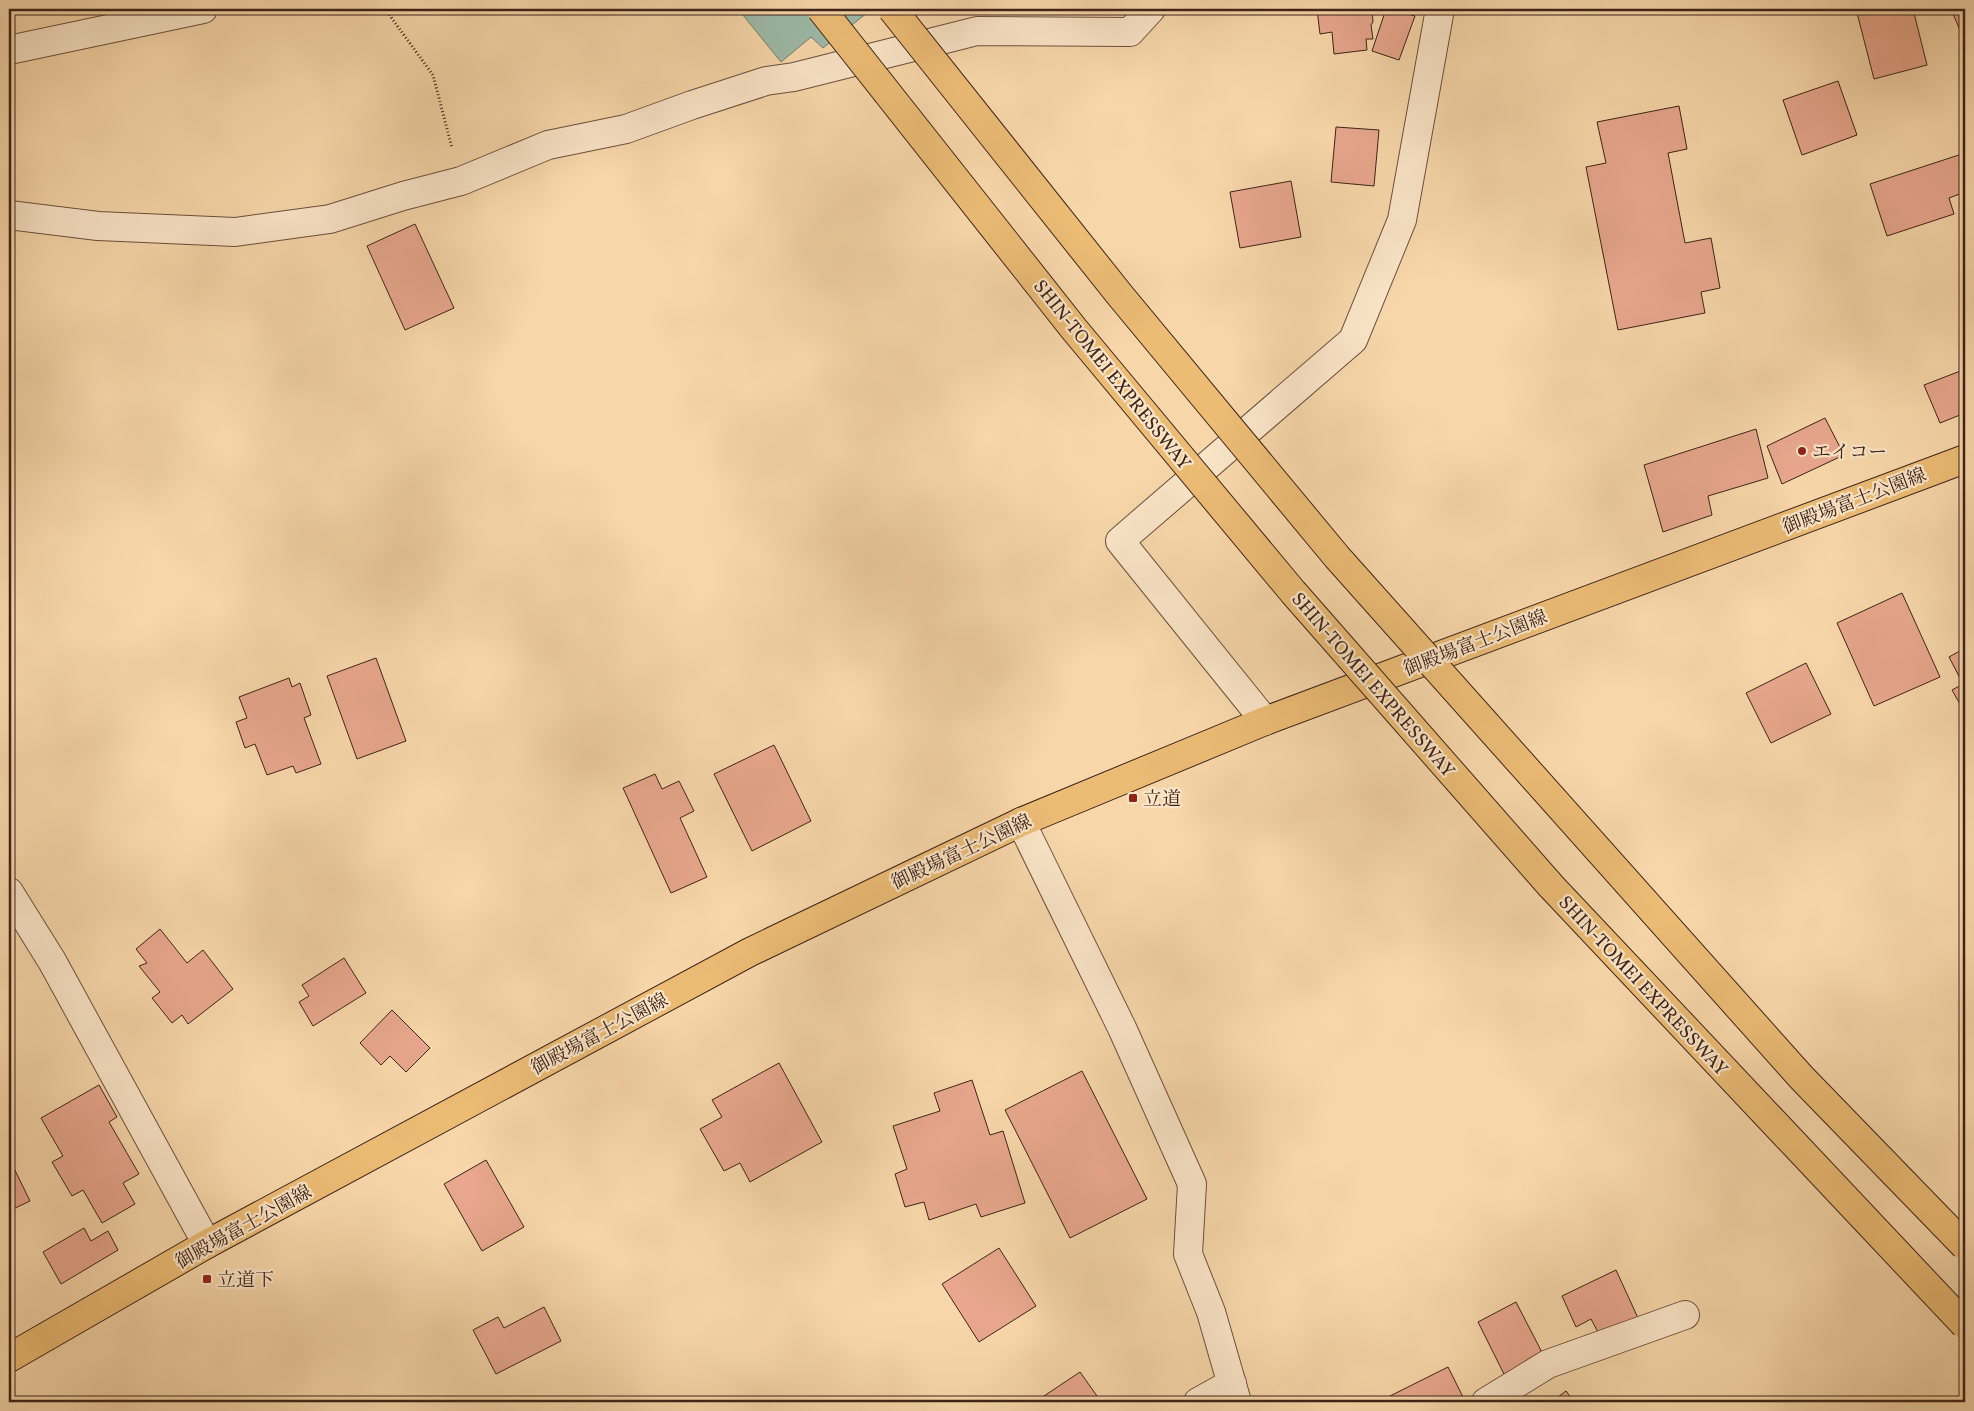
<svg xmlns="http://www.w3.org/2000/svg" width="1974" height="1411" font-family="Vollkorn,'Noto Serif JP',serif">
	<rect width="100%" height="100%" fill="#f7d7aa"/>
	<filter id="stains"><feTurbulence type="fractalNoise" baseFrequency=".004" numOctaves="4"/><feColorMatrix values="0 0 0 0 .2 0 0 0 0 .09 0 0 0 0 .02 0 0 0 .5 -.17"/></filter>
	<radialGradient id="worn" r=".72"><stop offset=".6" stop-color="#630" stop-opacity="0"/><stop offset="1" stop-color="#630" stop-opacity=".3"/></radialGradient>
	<path fill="#9dbaa8" stroke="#777e6f" d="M738,9H872L823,48L811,37L781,62Z"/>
	<path fill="#e8a78e" stroke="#3d2319" d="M1317,9H1372L1373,22L1371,25L1373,39H1366L1367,50L1334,54L1332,32L1320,34Z
		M1386,9H1392L1415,16L1399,60L1372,51Z
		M1856,9H1913L1927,65L1874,79Z
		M1951,9H1965V42Z
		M1838,81L1857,135L1802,155L1783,100Z
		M1679,106L1687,149L1668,153L1685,243L1711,238L1720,288L1701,292L1705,313L1618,330L1586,167L1606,163L1597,122Z
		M1336,127L1379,130L1374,186L1331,182Z
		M1965,153V192L1949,198L1954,214L1887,236L1870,184Z
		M1291,181L1301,237L1240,248L1230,192Z
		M415,224L454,308L405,330L367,246Z
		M1963,370L1965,375V413L1940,423L1924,385Z
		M1825,418L1844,455L1782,484L1767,446Z
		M1756,429L1768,478L1708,496L1712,515L1663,532L1644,465Z
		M1902,593L1940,677L1874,706L1837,623Z
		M1965,648V713L1952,690L1963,684L1949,657Z
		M376,658L406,741L357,759L327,676Z
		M1806,663L1831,714L1771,743L1746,693Z
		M289,678L292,687L300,683L311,715L304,718L321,764L296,773L293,766L267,775L255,744L245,748L236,722L247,718L239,697Z
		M774,745L811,821L752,851L714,774Z
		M655,774L662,789L679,781L694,811L680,818L707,877L671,893L623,788Z
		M160,929L187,963L203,950L233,989L188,1024L182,1015L172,1023L152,998L160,992L139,966L147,963L136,949Z
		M344,958L366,993L313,1026L299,1002L309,996L302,985Z
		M392,1010L430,1048L406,1072L390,1056L381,1065L360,1043Z
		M779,1063L822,1142L750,1182L740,1163L724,1171L700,1129L722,1117L712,1100Z
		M1082,1071L1147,1199L1070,1238L1005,1110Z
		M972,1080L990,1135L1003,1131L1025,1203L981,1217L976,1204L929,1220L924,1202L905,1207L895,1174L907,1169L893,1126L940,1111L934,1093Z
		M99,1085L117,1117L109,1122L139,1174L123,1183L135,1204L102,1223L83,1190L72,1196L52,1162L63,1156L41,1118Z
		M9,1158L30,1201L9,1211Z
		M486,1160L524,1227L482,1251L444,1184Z
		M84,1228L91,1241L108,1231L118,1250L61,1284L43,1252Z
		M999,1248L1036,1306L979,1342L942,1284Z
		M1616,1270L1638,1318L1600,1336L1591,1319L1576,1327L1562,1296Z
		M1516,1302L1548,1364L1509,1384L1478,1322Z
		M544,1307L561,1341L496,1374L473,1330L498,1317L504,1328Z
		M1448,1367L1465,1401L1388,1402L1386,1398Z
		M1080,1372L1097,1396L1088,1402H1035Z
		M1566,1391L1574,1402H1551Z"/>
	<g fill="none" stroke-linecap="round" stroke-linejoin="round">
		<defs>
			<path id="street" d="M9,50L203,9
				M9,215L98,226L235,232L330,219L403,196L461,181L548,145L626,129L692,105L766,81L794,77L977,31L1130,32L1151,9
				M1265,721L1120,541L1353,340L1402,220L1440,9
				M1021,822L1122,1028L1192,1184L1188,1254L1211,1312L1237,1402
				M9,892L52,961L207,1244
				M1198,1402L1232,1383
				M1486,1402L1548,1364L1685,1315"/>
			<path id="primary" d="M9,1358L207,1244L750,952L1021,822L1265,721L1965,459"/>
		</defs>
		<use href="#street" stroke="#6c503d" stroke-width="30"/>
		<use href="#primary" stroke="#3d2319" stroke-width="30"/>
		<path stroke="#3d2319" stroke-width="3" stroke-dasharray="1 2.5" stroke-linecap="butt" d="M385,9L433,75L452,148"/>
		<use href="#street" stroke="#fae5c8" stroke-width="28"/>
		<use href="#primary" stroke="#ecbc75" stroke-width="28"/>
		<defs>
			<path id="highway-bridge" d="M821,9L1074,329L1293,592L1551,886L1965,1325
				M892,9L1119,294L1337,557L1801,1077L1965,1246"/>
		</defs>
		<use href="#highway-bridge" stroke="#3d2319" stroke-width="30" stroke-linecap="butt"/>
		<use href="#highway-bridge" stroke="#ecbc75" stroke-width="28"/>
	</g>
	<g fill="#8f2418" stroke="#fae5c8" stroke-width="2">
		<circle cx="1802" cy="451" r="5"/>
		<rect x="1128" y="793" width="10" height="10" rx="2.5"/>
		<rect x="202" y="1274" width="10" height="10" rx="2.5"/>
	</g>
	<g text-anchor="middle" stroke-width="4.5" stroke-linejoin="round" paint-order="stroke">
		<g font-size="19" fill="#3d2319" stroke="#fae5c8">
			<text transform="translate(1113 374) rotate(51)" y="7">SHIN-TOMEI EXPRESSWAY</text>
			<text transform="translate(1854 500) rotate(-21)" y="7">御殿場富士公園線</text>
			<text transform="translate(1475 642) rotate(-21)" y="7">御殿場富士公園線</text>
			<text transform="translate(1374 684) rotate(49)" y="7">SHIN-TOMEI EXPRESSWAY</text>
			<text transform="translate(961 851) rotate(-25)" y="7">御殿場富士公園線</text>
			<text transform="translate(1644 985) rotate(47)" y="7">SHIN-TOMEI EXPRESSWAY</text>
			<text transform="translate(599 1033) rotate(-28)" y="7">御殿場富士公園線</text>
			<text transform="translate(243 1226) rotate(-29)" y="7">御殿場富士公園線</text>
		</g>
		<g font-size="19" fill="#3d2319" stroke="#fae5c8" text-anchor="start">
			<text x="1812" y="458">エイコー</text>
			<text x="1143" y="805">立道</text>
			<text x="217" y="1286">立道下</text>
		</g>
	</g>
	<rect width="1974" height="1411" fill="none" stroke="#f7d7aa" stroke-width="30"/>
	<rect x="10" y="10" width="1954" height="1391" fill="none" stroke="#3d2319" stroke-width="2.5"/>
	<rect x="15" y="15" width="1944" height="1381" fill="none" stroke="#3d2319"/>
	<rect width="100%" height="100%" filter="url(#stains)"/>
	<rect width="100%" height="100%" fill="url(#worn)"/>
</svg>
